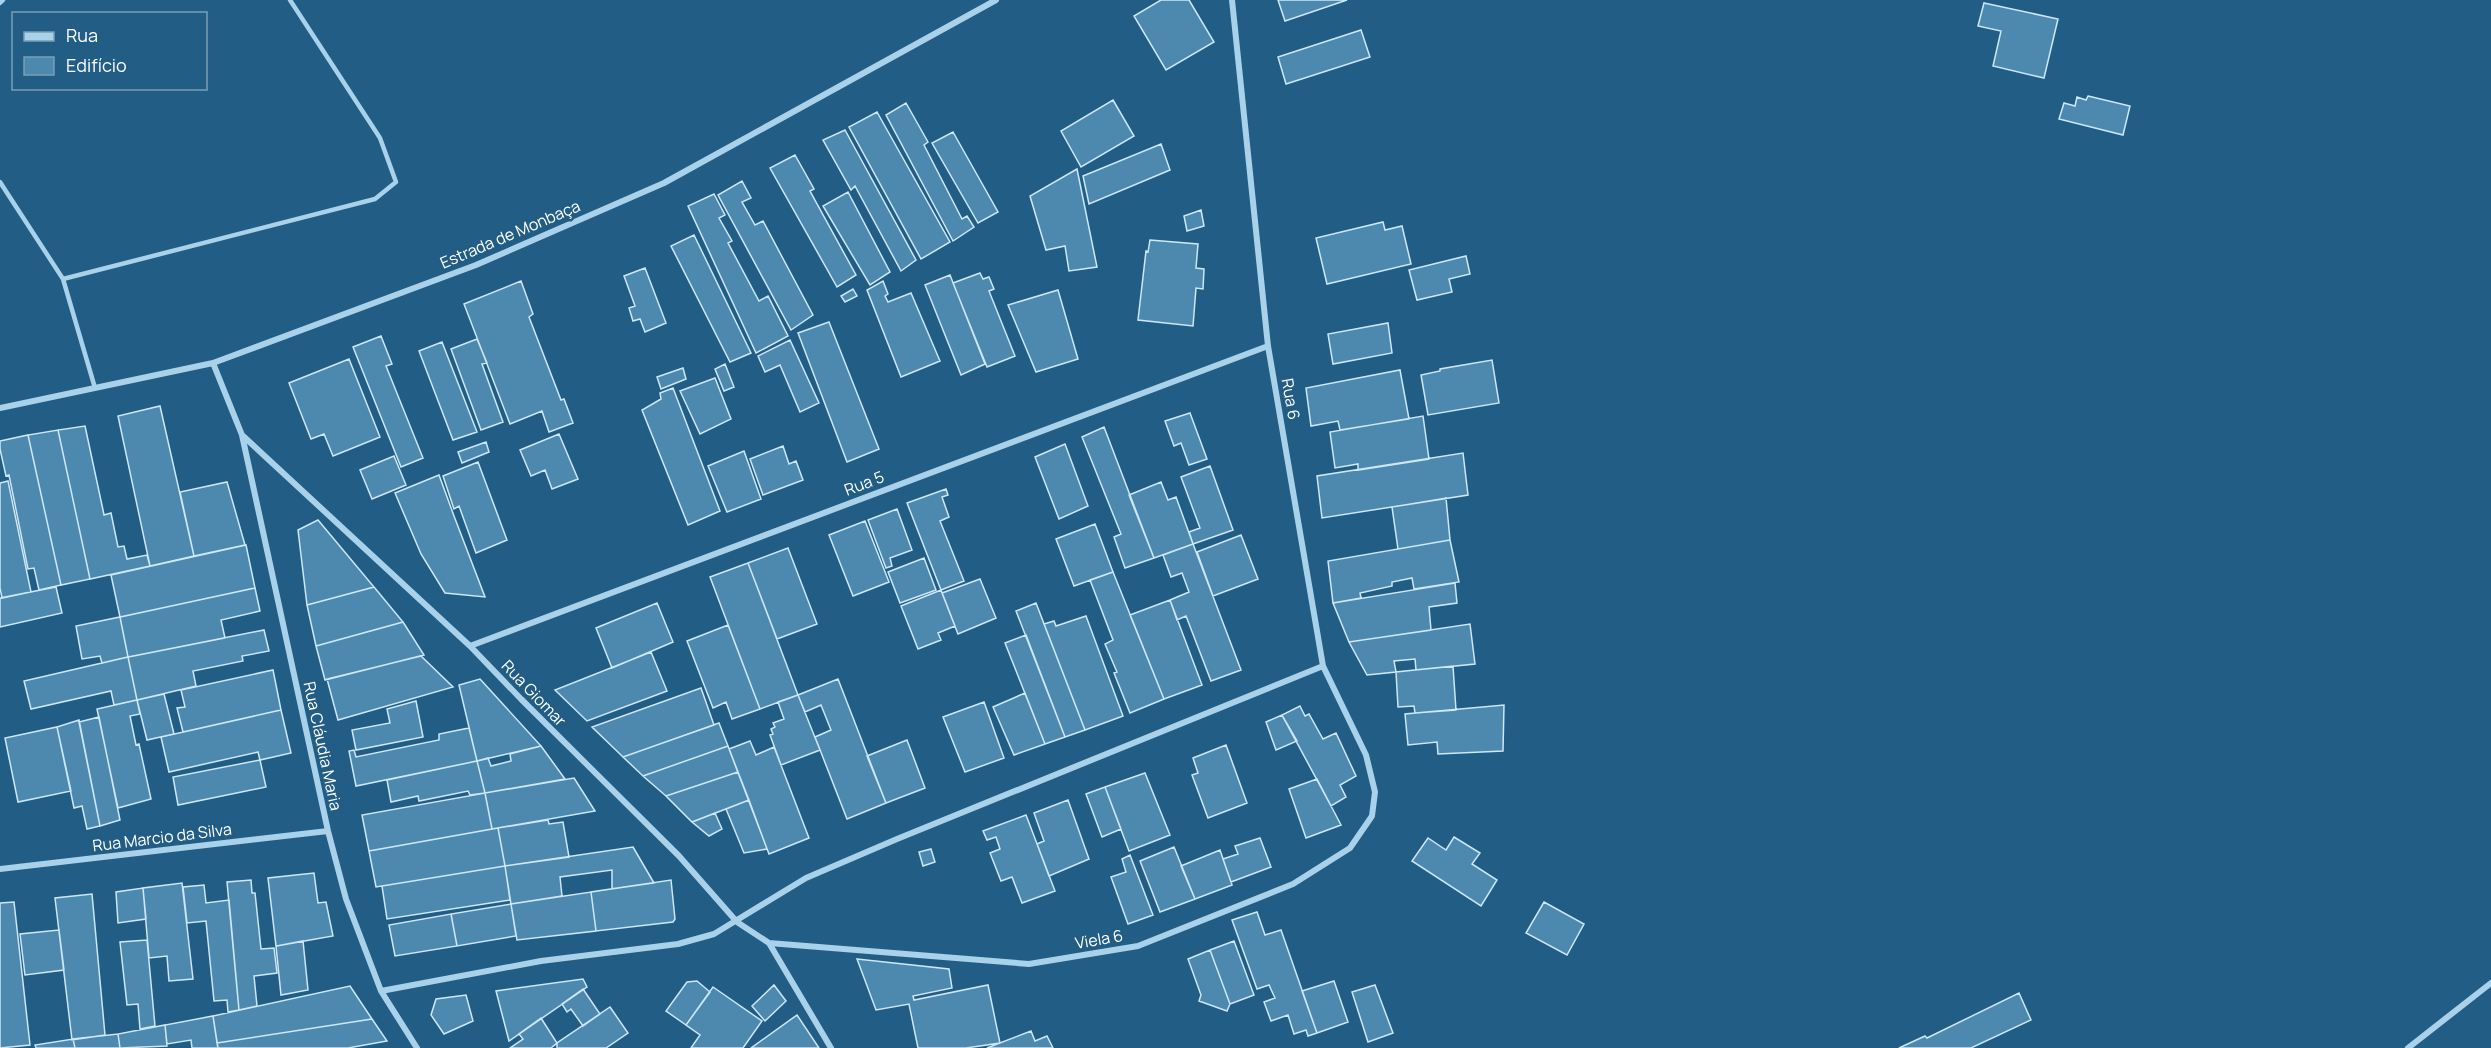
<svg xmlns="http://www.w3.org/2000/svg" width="2491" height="1048" font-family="Manrope,sans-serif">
	<rect width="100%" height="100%" fill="#215d84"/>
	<path fill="#4d89ae" stroke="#cde7f7" stroke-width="1.5" d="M1161,0H1189L1214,42L1166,70L1134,16Z
		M1278,0H1347L1285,21Z
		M1984,3L2058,19L2044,78L1993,66L2001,31L1978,26Z
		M1361,30L1370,57L1286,84L1278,57Z
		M2088,96L2130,106L2123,135L2059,119L2064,103L2075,106L2077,97L2086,100Z
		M1113,100L1134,136L1081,167L1061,131Z
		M906,103L928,142L924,145L962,219L967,216L974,227L953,241L886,115Z
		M877,112L950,242L921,259L849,127Z
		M845,130L916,260L901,271L855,186L851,190L823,140Z
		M953,132L998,212L978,223L932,143Z
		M1161,144L1170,170L1089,204L1083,176Z
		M795,155L814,189L810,191L856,275L837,287L770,168Z
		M1077,169L1097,267L1069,271L1065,246L1046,250L1030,196Z
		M742,181L751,198L742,202L755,225L763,221L813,315L791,330L718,195Z
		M848,192L890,272L870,285L823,206Z
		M714,194L725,215L719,218L732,241L728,243L759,301L768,296L788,336L756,353L688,206Z
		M1201,210L1204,226L1187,231L1184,216Z
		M1383,222L1385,230L1402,226L1411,264L1327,284L1316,238Z
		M694,235L751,353L730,362L671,246Z
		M1150,240L1198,244L1196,268L1204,269L1203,289L1196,288L1193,326L1138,320L1146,251L1148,252Z
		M1466,256L1470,274L1449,279L1452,292L1417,300L1409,270Z
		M645,268L666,323L645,332L640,319L633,321L629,308L635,306L624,276Z
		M980,273L983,279L989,277L994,289L989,291L1015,356L987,367L953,283Z
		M950,275L985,364L961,375L925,285Z
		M521,281L533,314L529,317L561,400L564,399L573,423L549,432L542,411L510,424L464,304Z
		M883,281L888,294L885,296L888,302L911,293L940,361L901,377L867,290Z
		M853,289L857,296L845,302L841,296Z
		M1058,290L1078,359L1036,372L1008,305Z
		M829,322L879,449L847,462L798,333Z
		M1388,323L1392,353L1333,364L1328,334Z
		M381,336L392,364L386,366L423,458L401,467L353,347Z
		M477,339L487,363L482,364L503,422L481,430L451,349Z
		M790,340L819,403L800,412L780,365L765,372L758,356Z
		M442,342L477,432L453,440L419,351Z
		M349,359L380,437L333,456L324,434L311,439L289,383Z
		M1492,360L1499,403L1428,415L1421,375L1440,371V369Z
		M725,364L734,387L724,391L715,369Z
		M683,368L686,379L661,389L657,377Z
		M1400,370L1409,419L1340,430L1338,421L1311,426L1306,388Z
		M715,378L731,419L700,434L680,391Z
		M673,388L720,511L688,525L642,410L661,399L660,393Z
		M160,406L194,556L150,566L118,416Z
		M1190,413L1207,459L1189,465L1181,443L1174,446L1165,421Z
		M1423,416L1429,459L1358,470V464L1335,468L1330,432Z
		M85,426L103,510L104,515L111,513L118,547L124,546L127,559L147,555L150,566L90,579L58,430Z
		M1104,427L1154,558L1125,568L1114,537L1121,534L1082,437Z
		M58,430L90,579L61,585L28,435Z
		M559,434L578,479L552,489L545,470L531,476L520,450Z
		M28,435L61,585L39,590L34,568L28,569L9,475L6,476L0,449V441Z
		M486,442L489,452L462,463L458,452Z
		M1065,444L1088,506L1059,519L1035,457Z
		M783,446L789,464L796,461L803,480L763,495L750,459Z
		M744,451L761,499L727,512L708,466Z
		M1463,453L1468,495L1322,518L1317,476Z
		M394,456L406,485L372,499L360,470Z
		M478,462L507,540L476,553L459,506L454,509L443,476Z
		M1210,466L1233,530L1193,544L1189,532L1200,528L1181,477Z
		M439,475L454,516L485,597L445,593L421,554L395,493Z
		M8,481L31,592L2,598L0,588V483Z
		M227,482L245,545L194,556L180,492Z
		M1161,482L1168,500L1176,497L1193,544L1154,558L1129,495Z
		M946,489L948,495L942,497L949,517L940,521L964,581L941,590L907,503Z
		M1446,498L1450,540L1398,549L1392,507Z
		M897,509L912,550L890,558L892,566L886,568L868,520Z
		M318,520L374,587L307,605L298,530Z
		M865,521L889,582L853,596L829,535Z
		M1095,524L1113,572L1074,586L1056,539Z
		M1241,535L1258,579L1213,596L1197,552Z
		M1450,540L1459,582L1414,589L1412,578L1392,582V586L1360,593L1361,598L1333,603L1328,561Z
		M1193,544L1241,670L1211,681L1186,616L1177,620L1170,600L1189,592L1182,573L1171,577L1163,555Z
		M246,545L255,588L120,617L111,575Z
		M788,548L817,624L777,639L748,563Z
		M924,558L936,590L900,603L888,572Z
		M748,563L798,695L760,709L710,577Z
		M1113,572L1164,699L1130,713L1114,673L1117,672L1105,644L1113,640L1090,580Z
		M980,579L996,618L958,634L942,593Z
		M1455,583L1457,603L1429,607L1431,630L1349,642L1333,603Z
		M56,587L62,613L0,627V598Z
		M374,587L403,622L316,646L307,605Z
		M255,588L260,611L221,620L225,638L128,657L120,617Z
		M941,590L955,626L938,633L941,640L918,649L901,606Z
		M1170,600L1202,685L1164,699L1130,615Z
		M657,603L673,642L612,668L596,628Z
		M1036,603L1085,730L1065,737L1016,611Z
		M1086,616L1123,716L1085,730L1044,624L1054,621L1056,626Z
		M120,617L128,657L102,663L100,656L82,659L76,626Z
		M403,622L424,655L325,680L316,646Z
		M1470,624L1475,664L1416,670L1415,659L1394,661L1396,672L1367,675L1349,642Z
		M728,625L760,709L732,719L726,702L713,708L687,641Z
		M264,630L269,651L242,656L243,661L193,671L196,686L137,700L128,657Z
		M1026,635L1065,737L1045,744L1005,643Z
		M651,652L667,691L587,721L555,690Z
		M421,656L453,687L338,720L327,679Z
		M128,657L137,700L114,705L111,691L31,709L24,681Z
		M1453,666L1456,710L1415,713L1414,706L1398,707L1396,672Z
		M273,670L281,710L183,732L177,708L185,707L181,690Z
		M480,679L541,746L477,761L459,685Z
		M838,679L886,803L847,819L815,737L831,730L821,705L805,712L798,695Z
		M701,688L714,725L623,757L592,727Z
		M1025,693L1045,744L1014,755L993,707Z
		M164,694L174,734L147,740L137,700Z
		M798,695L820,750L781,765L770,735L773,734L771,729L775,727L773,723L784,719L778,702Z
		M137,700L140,714L130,716L136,745L139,744L151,799L118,808L97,709Z
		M416,701L423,737L356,750L352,730L390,723L387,709Z
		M984,702L1004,758L965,772L943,717Z
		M1504,705L1503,751L1438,754L1437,742L1408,745L1405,714Z
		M1300,706L1305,716L1309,714L1323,739L1336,733L1356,776L1340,785L1346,797L1331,806L1282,715Z
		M281,710L291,753L260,760L258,752L169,772L161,737Z
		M1282,715L1297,741L1276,750L1266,722Z
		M99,717L120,820L100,826L79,722Z
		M79,720L100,826L87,829L82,806L74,808L57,727Z
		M719,723L728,746L643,776L623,757Z
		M57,727L71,791L18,802L5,738Z
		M469,728L477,761L356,786L349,751L354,750L356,757L439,740V734Z
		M907,740L925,788L886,803L867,756Z
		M750,741L756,755L774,747L809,838L769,854L729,749Z
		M1226,745L1247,803L1208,818L1192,775L1198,773L1193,758Z
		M541,746L565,779L485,793L477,761L488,758L491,766L511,761L510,754Z
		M728,746L738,772L666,796L643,776Z
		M260,760L266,787L178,805L173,777Z
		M477,761L485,793L470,795L468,791L419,801L418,796L391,802L387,780Z
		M738,772L749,800L692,822L666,796Z
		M1145,773L1170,835L1129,851L1105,787Z
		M574,778L595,811L492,829L485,793Z
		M1317,779L1341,825L1306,838L1289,789Z
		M1105,787L1121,829L1102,837L1086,794Z
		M485,793L492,829L369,851L362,815Z
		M749,800L767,849L744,853L726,809Z
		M1068,800L1089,859L1049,876L1037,844L1044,841L1034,813Z
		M715,813L722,829L709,836L692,822Z
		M1026,815L1055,891L1022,903L1012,877L1001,881L990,853L1000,849L996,837L987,840L983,831Z
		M548,820L549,824L563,822L569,857L505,866L498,828Z
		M498,828L505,866L376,887L369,851Z
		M1454,837L1480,853L1472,864L1497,880L1481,906L1412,861L1428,838L1446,850Z
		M1260,838L1271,867L1231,882L1223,859L1238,854L1235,846Z
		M633,847L654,883L612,889V870L560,877L562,896L511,904L505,866Z
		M1174,847L1195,899L1160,912L1140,861Z
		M931,849L935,862L923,866L919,852Z
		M1220,850L1232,885L1195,899L1181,866Z
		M1130,855L1153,915L1128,924L1111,877L1126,872L1122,859Z
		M505,866L510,900L387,919L382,886Z
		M314,873L318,903L326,902L333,936L276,946L268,878Z
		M251,880L252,893H255L261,949L274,948L277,973L254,976L257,1006L239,1010L227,882Z
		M671,880L675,919L673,922L596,931L591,892Z
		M182,883L193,979L169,981L167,956L149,958L143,888Z
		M204,885L206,903L229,900L239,1010L228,1012L227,1000L214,1001L206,921L187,923L183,887Z
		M143,888L146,919L118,923L116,892Z
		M591,892L596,931L517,940L511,904Z
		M92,894L105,1035L72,1040L55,898Z
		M14,902L30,1045L0,1048V903Z
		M1544,902L1584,924L1567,955L1526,933Z
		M511,904L516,936L457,946L451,914Z
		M1257,912L1265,935L1281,930L1317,1033L1308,1036L1306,1030L1294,1034L1288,1015L1271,1021L1264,1002L1275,998L1269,985L1257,989L1232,920Z
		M451,914L457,946L395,956L389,925Z
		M59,930L64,970L25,975L20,934Z
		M147,940L155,1026L140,1029L138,1004L127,1005L120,942Z
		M303,941L308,990L281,995L276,946Z
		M1234,941L1254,995L1230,1004L1210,950Z
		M1210,950L1230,1004L1227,1011L1199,1001L1201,995L1188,959Z
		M857,959L949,969L952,988L913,996L914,1000L988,985L1000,1043L966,1048H918L909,1004L876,1010Z
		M583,979L587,987L509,1041L496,991Z
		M697,981L710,992L686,1025L666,1011L687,982Z
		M1334,981L1348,1022L1317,1033L1302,991Z
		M774,985L786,1001L765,1021L752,1006Z
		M1375,985L1393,1033L1368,1042L1352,992Z
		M350,986L372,1019L217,1043L213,1016Z
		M713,987L762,1021L743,1048H691L700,1035L686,1025Z
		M583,989L600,1014L583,1026L571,1009L567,1012L562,1004Z
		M2019,993L2031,1020L1971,1048H1899L1925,1036L1927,1038Z
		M466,995L473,1021L444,1034L431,1015L436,999Z
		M610,1007L628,1033L606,1048H557V1043Z
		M797,1015L819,1048H751Z
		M213,1016L218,1048H192L191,1040L167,1044L165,1025Z
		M541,1018L557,1043L551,1048H510L523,1039L519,1034Z
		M372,1019L387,1041L348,1048H218L217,1043Z
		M165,1025L167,1046L120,1048L118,1034Z
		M1031,1031L1035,1041L1047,1036L1053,1048H987Z
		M118,1034L120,1048H75L73,1039Z
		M73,1039L75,1048H36L35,1045Z"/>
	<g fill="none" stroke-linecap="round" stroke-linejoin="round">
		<path stroke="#a9d1e9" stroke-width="4.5" d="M0,3L3,0
			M0,182L63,279L95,388
			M63,279L375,199L396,182L380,138L290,0"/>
		<path stroke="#a9d1e9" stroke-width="6" d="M213,363L242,435L470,646L521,699L679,856L737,922L769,943L831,1048
			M0,408L213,363L476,265L664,183L996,0
			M242,435L328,831L346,899L381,991L417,1048
			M470,646L1268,346
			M0,869L328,831
			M769,943L1029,964L1138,946L1293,884L1350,848L1372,816L1375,792L1366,755L1323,666L1268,346L1232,0
			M381,991L541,961L678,944L714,934L806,878L897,839L1323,666
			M2408,1048L2491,983"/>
	</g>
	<g text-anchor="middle" stroke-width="5" stroke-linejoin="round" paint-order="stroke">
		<g font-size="16" fill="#fff" stroke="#215d84">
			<text transform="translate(510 234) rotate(-23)" y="6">Estrada de Monbaça</text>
			<text transform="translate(1291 399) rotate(80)" y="6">Rua 6</text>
			<text transform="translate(864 483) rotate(-21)" y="6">Rua 5</text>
			<text transform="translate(534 693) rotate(46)" y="6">Rua Giomar</text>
			<text transform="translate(323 746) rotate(78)" y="6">Rua Cláudia Maria</text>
			<text transform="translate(162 837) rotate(-7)" y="6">Rua Marcio da Silva</text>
			<text transform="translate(1099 939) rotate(-10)" y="6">Viela 6</text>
		</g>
	</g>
	<rect x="12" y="12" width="195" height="78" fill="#215d84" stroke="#7a9eb5" stroke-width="1.5"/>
	<rect x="24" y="32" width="30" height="9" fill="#a9d1e9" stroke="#7a9eb5" stroke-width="1.5"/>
	<text x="66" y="42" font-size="18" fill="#ffffff">Rua</text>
	<rect x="24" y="57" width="30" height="18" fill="#4d89ae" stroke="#7a9eb5" stroke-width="1.5"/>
	<text x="66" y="72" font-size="18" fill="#ffffff">Edifício</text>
</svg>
